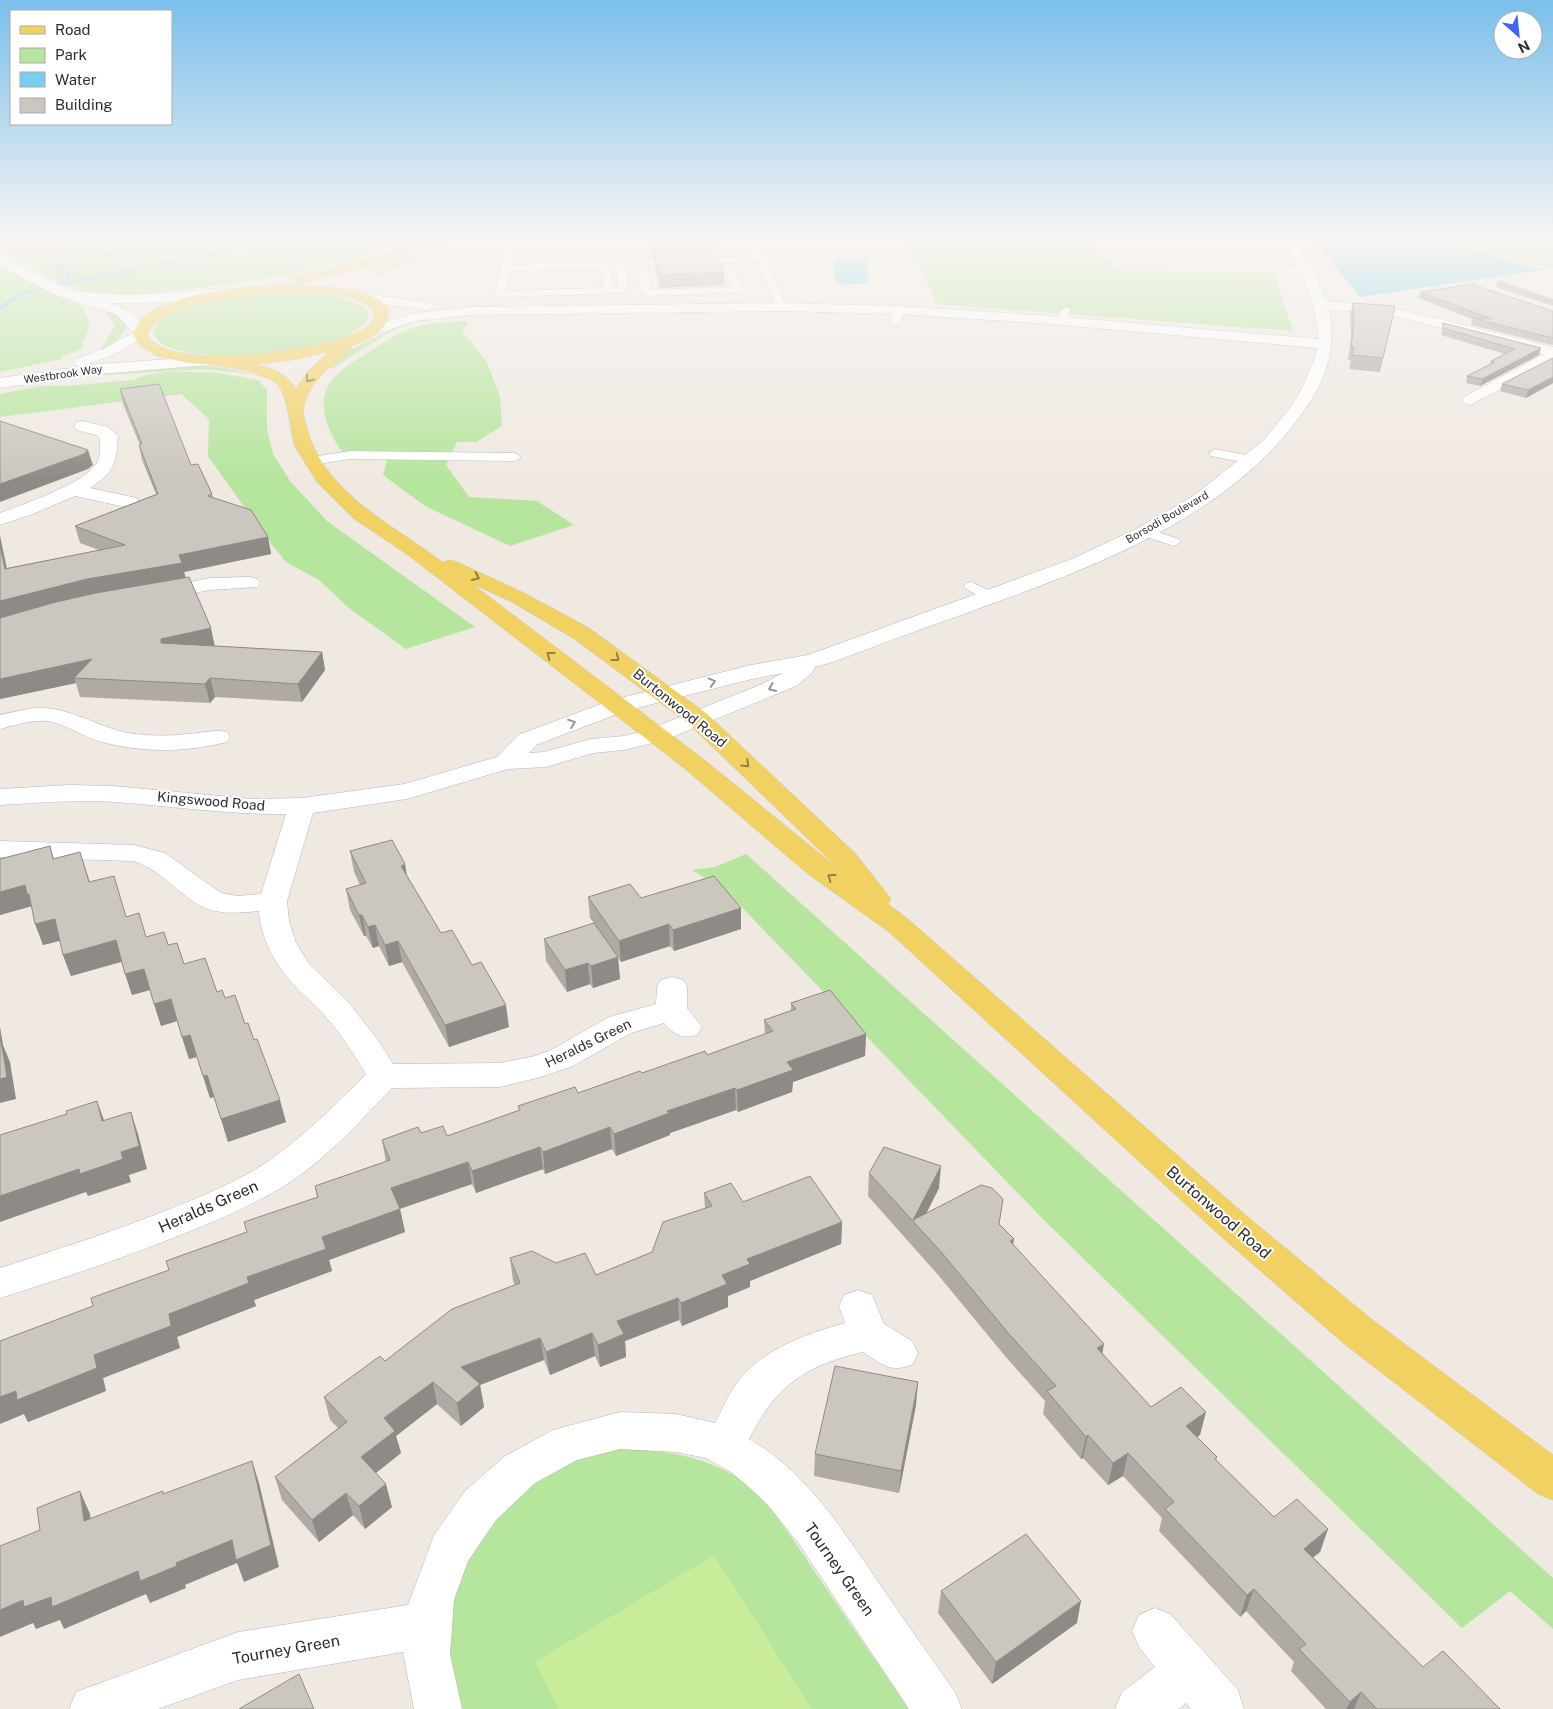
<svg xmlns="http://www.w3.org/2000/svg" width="1553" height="1709" font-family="'Public Sans',sans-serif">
	<rect width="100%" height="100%" fill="#efe9e1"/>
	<path fill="#b6e59e" d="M0,241H15L23,248L88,241H405C338,270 265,279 194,288C158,292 120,298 84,291C67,288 50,278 35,271L32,264L0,251Z
		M441,241H449L381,275L373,274Z
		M908,241H1088L1121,271L1274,273L1293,331L937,304Z
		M1438,241H1553V269Z
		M0,265L38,286L83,307L90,325L81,349L61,357L62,359L0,372Z
		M286,292C314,293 345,292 368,311V320C358,330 348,336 336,340C301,352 190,366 160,342C157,340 155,336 153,333C155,330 156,325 158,323C182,297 253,295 286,292Z
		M106,311H109C117,314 126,319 126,328L118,340L100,351L115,325Z
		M413,321L415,322L393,330L333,368L325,367C352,348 382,332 413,321Z
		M469,321L462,331L487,362L500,397L502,426L476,442H457L446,465L469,497L537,501L574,525L510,546L425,506L383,475L389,453L344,454C329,435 314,402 332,380C342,367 358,359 372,350C385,342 398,332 412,328C431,322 450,322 469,321Z
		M191,365L227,368L253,374L204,369L105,375L104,370Z
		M213,372L258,380L267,390V429L273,454L290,481L327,521L475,627L406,649L350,609L319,580L286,562L264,535L208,456L209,419L181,394L0,417V394L41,386H66L134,380C156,368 189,373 213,372Z
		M746,854L1553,1578V1629L1510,1591L1462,1628L1043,1219L726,891L692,870L715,867Z
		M615,1449C656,1449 695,1454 732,1474C767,1494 798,1548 821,1581C850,1624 880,1666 909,1709H463L456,1692L448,1645L454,1595L465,1563L480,1535L525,1488L559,1467L587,1455Z"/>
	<path fill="#c9ec9a" d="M714,1555L812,1709H559L535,1662Z"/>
	<path fill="#75cff0" d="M1315,241H1441L1543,270L1360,297Z
		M844,258L866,259L868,268L867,283L844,285L836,281L834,268L836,259Z"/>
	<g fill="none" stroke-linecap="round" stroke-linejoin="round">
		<path fill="#75cff0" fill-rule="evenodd" d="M294,241H308L235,252L48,288L23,295L0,310V306L20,293L63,282L66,277L64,274L54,270V266L68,259L194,244L196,245L69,261L58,267V268L68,272L71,276L69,281L235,249Z
			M1512,241H1520L1529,244L1527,245Z"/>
		<defs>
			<path id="lane" d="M506,241H514L510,265L755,256L753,249L761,245V241H769L768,248L762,250L784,301V307L779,310L774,307V301L758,261L626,266L628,290L623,293L500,297L495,294ZM617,266L618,288H612L611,267ZM602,267L603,288L505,291L509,271Z
				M730,265L734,268L743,290L741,292L647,296L642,293L638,271L640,269H646L648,271L651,290L732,287L726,268Z
				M1307,268L1312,271L1310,273L1287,274L1282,271L1287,268Z
				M899,307L904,310L900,322L895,325L892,324L890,322L894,310Z
				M1066,307L1071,310L1065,323H1059L1057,321L1061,310Z
				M1215,449L1252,456L1258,460L1252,464L1211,456L1209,453Z
				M350,451L515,453L521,457L515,461L350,459L312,465L306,461L312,457Z
				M1145,528L1179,539L1181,542L1174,546L1140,535L1138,532L1140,529Z
				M971,582L995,593L997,596L995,599H985L966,589L964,586L966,583Z"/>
			<path id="street" d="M1284,241H1296L1314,271L1326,301L1382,305L1553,347V362L1470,405L1464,403L1462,400L1464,397L1544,354L1382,313L1329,310C1338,355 1322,389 1294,424C1213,529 1070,575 950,619C922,629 893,639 865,650C848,656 832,663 815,667L812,673L796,686L665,740L624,750L593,753L546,767L508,769L407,799L313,813L287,901L289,921L296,943L309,964L348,1002L378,1040L393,1064L500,1063L535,1056L551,1050L609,1017L656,1004L657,987L661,980L672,977L683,980L687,987V1008L702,1027L697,1035C681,1039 675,1035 664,1023L631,1033L573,1066L541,1077L500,1087L392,1088C360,1121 328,1157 289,1183C256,1204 219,1219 183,1234C123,1258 62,1279 0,1298V1268C56,1250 111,1232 165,1211C200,1197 236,1183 267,1162C304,1137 335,1105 366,1074C354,1054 341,1034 326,1017C314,1003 299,992 288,978C273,960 260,935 259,911C241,913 218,915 201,906C177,893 160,869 133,861L0,857V841L134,845L165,853L221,893L237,896L261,894L286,814C229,815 172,806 115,802C76,799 38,803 0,805V789L69,785L113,786L253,799L302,798L404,784L497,757L518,735L609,701L751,665L808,655L1072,559L1138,528L1193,496L1264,440L1293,404L1305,382L1314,360L1317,348L1051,324L899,314L779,311L470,315L416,321L368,336L363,335L361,332L363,329L414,313L470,307L779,303L899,306L1051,316L1318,339C1318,303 1301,272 1284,241ZM783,673L760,685L647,730L624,736L591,739L544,752L529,753L536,745L625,711L752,679Z
				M0,256L71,291L128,295L227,289L234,293C226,303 127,303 109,303C126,308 137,315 147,330L145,333C132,336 125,321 115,314L55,295L0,265Z
				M363,294L428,302L435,306L428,310L358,301L356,298Z
				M83,421L108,427L118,436C116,464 115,472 90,488L137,498L139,502L137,506L130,508L75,496L33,514L0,525V513C22,505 89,482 98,461C101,454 100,445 100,438L96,435L77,430L74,426L77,422Z
				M250,577L257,579L260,583L257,587L210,590L158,600L151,598L147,594L151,590L210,578Z
				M33,708C69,705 99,729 134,734C152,736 170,736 188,734C201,733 214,729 227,732L230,737L227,742C187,752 146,753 106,743C87,739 71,727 53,722C36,718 16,725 0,729V715Z
				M858,1290L872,1295L884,1324L912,1341L918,1353L912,1365C889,1373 882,1364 863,1352C805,1366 777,1384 749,1439C807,1472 844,1532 881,1586C905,1621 930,1657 955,1692L962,1709H909L800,1545L768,1505L750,1488L731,1472L706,1458L676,1452L620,1449L577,1460L535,1483L496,1520L468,1561L454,1600L450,1654L462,1709H414L403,1652L238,1680L158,1709H69L76,1692L238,1632L408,1605L434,1535L465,1491L505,1456L553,1430L620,1412L676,1414L715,1423C723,1409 729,1392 740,1379C765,1348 807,1334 845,1323L839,1306L844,1295Z
				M1155,1608L1171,1615L1238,1690L1244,1709H1191L1186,1703L1178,1709H1115L1122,1692L1155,1667L1139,1647L1132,1631L1139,1615Z"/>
			<path id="secondary" d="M140,329L145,330L147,333L145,336L115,354L81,367L76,365L73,362L76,359L105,348Z
				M215,356L220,358L223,361L220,364L99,374L0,388V378L99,364Z"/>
			<path id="primary" d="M422,242L426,243L428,246L426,249L364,268L296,284L289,280L291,277L355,262Z
				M275,285C293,285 401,284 387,320C382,334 364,342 350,346L352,348L349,351C332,365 309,382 304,406C302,413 306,425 308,432C327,495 394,525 442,562L450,560L457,562L524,593L589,628L707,714L855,853L891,899L888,904L909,920L1242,1212L1370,1318L1553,1455V1500L1538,1494L1342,1342L1216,1232L889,932L808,874L684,768L408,555L353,518L317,482L294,445L287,407L282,391L277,384L270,379L245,370L216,365L188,363L157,356L139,345L133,333C136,328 139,321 144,317C175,292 236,289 275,285ZM275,293C294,293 365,290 373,312C376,318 370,324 365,328C335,349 161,376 147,333C170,299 238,297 275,293ZM329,352L309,370L296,388C284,372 275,370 256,364L291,360ZM471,583L510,601L573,638L689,724L840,870L702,758Z"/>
		</defs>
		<use href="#lane" stroke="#b4b7c1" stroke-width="1"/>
		<use href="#street" stroke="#b4b7c1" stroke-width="1"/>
		<use href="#secondary" stroke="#b4b7c1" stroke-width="1"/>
		<use href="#primary" stroke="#c9c9c9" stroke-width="1"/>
		<use href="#lane" fill="#fff" fill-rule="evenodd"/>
		<use href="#street" fill="#fff" fill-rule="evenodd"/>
		<use href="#secondary" fill="#fff" fill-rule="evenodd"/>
		<use href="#primary" fill="#f2d163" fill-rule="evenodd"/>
	</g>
	<path fill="#afaba4" d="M648,241H713V252L724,273V285L660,288L655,267L654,258H652Z
		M1498,280L1553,299V306L1496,287Z
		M1476,286L1553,311V345L1471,325L1472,319L1418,298L1420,292Z
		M1353,303L1395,306L1380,372L1349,369L1351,360H1348L1351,339L1350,316Z
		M1443,323L1539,355L1480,386L1466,383L1467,376L1490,364L1491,361L1505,354L1441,335Z
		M1553,358V383L1526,398L1500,391L1502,384Z
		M120,389L191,465L212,494L213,498L268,537L271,554L184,572L186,578L215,646L322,652L325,670L302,702L215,697L210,703L80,697L76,683L0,699V536L7,568L99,550L80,543L75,526L156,494L142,460L139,445H140L123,404Z
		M50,846L54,859L80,852L90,882L146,937L168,945L184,964L225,998L245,1024L286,1122L228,1142L214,1097L210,1098L197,1057L189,1059L177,1021L161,1026L150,990L132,995L122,962L71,976L63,955L60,941L43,945L32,906L0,915V859Z
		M350,851L405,864L407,876L441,933L472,965L509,1027L449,1047L402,962L389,966L379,946L373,948L366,936H364L350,910L346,889L360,885L354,872Z
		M588,897L641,898L741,929L674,951L670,946L621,962L618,958L620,979L593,988L590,984L567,992L546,961L544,939L594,923L590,918Z
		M791,1003L866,1034L865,1056L793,1082L792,1092L738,1112L736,1110L670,1133V1135L616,1156L612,1149L545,1174L543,1169L476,1193L472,1184L400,1209L405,1232L329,1260L332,1271L254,1300L256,1306L177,1337L180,1348L103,1378L106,1391L28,1422L24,1414L93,1306L247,1232L317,1197L315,1186L386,1162L382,1140L421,1133L447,1136L519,1110L518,1106L578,1093L642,1073L707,1055L765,1034L764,1020L791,1011Z
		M869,1173L939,1188L926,1213L999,1224L1013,1245L1102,1353L1151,1407L1200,1435L1197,1437L1217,1457L1216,1461L1274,1517L1328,1529L1320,1552L1313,1557L1423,1667L1500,1709H1326L1291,1671L1294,1662L1246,1611L1240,1617L1159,1531L1162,1518L1123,1476L1108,1485L1083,1458L1081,1459L1043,1414L1045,1401L1005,1356L939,1276L868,1196Z
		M704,1193L842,1222L841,1244L750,1281V1287L728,1296V1307L682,1326L679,1320L625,1341L626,1357L600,1367L595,1356L550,1375L544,1360L480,1385L484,1407L461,1426L437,1404L396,1436L401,1453L376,1473L392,1507L365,1529L353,1515L319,1542L282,1500L275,1477L338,1428L330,1420L324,1397L515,1285L513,1281L510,1258L556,1263L596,1275L652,1252L705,1208Z
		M916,1405L899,1493L814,1476L815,1454Z
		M941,1591L1077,1623L992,1684L938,1613Z"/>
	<path fill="#8e8b86" d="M1541,348L1539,355L1480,386L1482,379Z
		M1553,377V383L1526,398L1528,390Z
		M88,450L93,465L88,469L0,502V484Z
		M0,536L10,586L5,569L0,545Z
		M268,537L271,554L184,572L186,580L0,620V601L179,555Z
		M211,628L215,647L161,643V639Z
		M322,652L325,670L302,702L298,684Z
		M92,659L74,678L76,683L0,699V679Z
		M210,678L215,697L210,703L205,684Z
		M405,864L408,885L401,866Z
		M25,885L29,894L32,906L0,915V892Z
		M741,908V929L674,951L673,930Z
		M359,915H362L366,936H364Z
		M55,919L62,940L43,945L35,924Z
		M669,924L670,946L621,962L619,941Z
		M375,925L379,946L373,948L368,927Z
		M116,940L123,961L71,976L63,955Z
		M398,941L402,962L389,966L385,945Z
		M618,957L620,979L593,988L591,966Z
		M588,963L590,984L567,992L565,970Z
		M144,969L150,990L132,995L125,974Z
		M171,999L177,1021L161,1026L154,1004Z
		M506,1005L509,1027L449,1047L445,1025Z
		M0,1027L3,1045L10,1062L16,1099L0,1103Z
		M866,1034L865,1056L793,1082L792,1092L738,1112L737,1090L787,1062Z
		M190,1035L197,1057L189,1059L182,1037Z
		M207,1075L214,1097L210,1098L203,1076Z
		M735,1088L736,1110L670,1133V1135L616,1156L614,1134L667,1111Z
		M280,1100L286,1122L228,1142L221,1119Z
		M97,1101L105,1123L102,1121Z
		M131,1112L138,1134L147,1169L129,1175L131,1182L88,1196L86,1192L0,1222V1196L121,1152Z
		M610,1127L612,1149L545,1174L543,1152Z
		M540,1147L543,1169L476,1193L472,1171Z
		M468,1162L472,1184L396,1210L391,1188Z
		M941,1166L939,1188L919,1228L913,1220Z
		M400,1209L405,1232L329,1260L332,1271L254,1300L256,1306L177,1337L180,1348L103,1378L106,1391L28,1422L24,1414L0,1424V1397L94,1355L169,1314L247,1277L322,1237Z
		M842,1222L841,1244L750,1281V1287L728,1296V1307L682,1326L681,1303L747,1259Z
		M1014,1239L1011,1261L1010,1241Z
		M678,1298L679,1320L625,1341L626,1357L600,1367L598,1345L617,1321Z
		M592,1333L595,1356L550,1375L546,1352Z
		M540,1338L544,1360L480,1385L484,1407L461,1426L457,1403L461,1367Z
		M1104,1344L1100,1367L1097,1348Z
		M433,1382L437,1404L396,1436L401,1453L367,1480L361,1457L384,1418Z
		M918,1382L916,1405L899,1493L901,1471Z
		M1206,1412L1200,1435L1180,1448L1186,1426Z
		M1088,1435L1083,1458L1081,1459L1086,1437Z
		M1128,1453L1123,1476L1108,1485L1113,1463Z
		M252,1461L259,1483L279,1567L244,1582L237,1563L185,1585L186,1588L150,1603L146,1594L64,1629L60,1620L36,1629L33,1623L0,1637V1610L23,1600L51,1597L138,1571L176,1563Z
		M386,1484L392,1507L365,1529L359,1506Z
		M80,1491L90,1514L95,1544L84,1521Z
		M346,1493L353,1515L319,1542L312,1520Z
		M1328,1529L1320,1552L1296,1571L1304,1549Z
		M1254,1589L1246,1611L1240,1617L1247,1595Z
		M1081,1601L1077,1623L992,1684L996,1662Z
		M1361,1692L1354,1709H1346L1350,1702Z"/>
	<path fill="#cbc7bf" stroke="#8e8b86" d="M716,252L724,273L660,275L654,254Z
		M1474,284L1476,286L1553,311V338L1473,318L1492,319L1420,292Z
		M1353,303L1395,306L1383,358L1352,355L1354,346H1351L1354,325Z
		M1443,323L1541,348L1482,379L1467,376L1495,362L1491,361L1515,349L1443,328Z
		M1553,358V377L1528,390L1502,384Z
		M159,384L191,465L198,464L212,494L208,496L251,510L268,537L179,555L182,563L87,579L0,601V545L5,569L125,545L75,526L158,494L139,445L142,444L120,389Z
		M0,421L88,450L84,454L0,484Z
		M189,577L211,628L161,639V643L322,652L298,684L210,678L205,684L74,678L92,659L0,679V618L56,602L96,593Z
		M392,840L405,864L401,866L441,933L452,930L472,965L481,962L506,1005L445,1025L398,941L385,945L375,925L368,927L362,915H359L346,889L366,883L350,851Z
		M50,846L53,859L80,852L89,882L114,876L126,917L139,913L146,937L164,932L168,945L177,943L184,964L205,958L217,992L222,990L225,998L235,995L245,1024L248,1023L254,1040L257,1039L280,1100L221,1119L207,1075L203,1076L190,1035L182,1037L171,999L154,1004L144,969L125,974L116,940L63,955L55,919L35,924L29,894H27L25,885L0,892V859Z
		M714,876L741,908L673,930L669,924L619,941L588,897L630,884L641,898Z
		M594,923L618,957L591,966L588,963L565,970L544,939Z
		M830,990L866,1034L787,1062L793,1070L737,1090L735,1088L667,1111L669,1113L614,1134L610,1127L543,1152L540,1147L472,1171L468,1162L391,1188L400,1209L322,1237L326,1249L247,1277L249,1283L169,1314L171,1326L94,1355L97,1368L17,1400L16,1391L0,1397V1341L93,1306L91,1298L169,1270L166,1261L247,1232L244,1222L318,1197L315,1186L390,1160L382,1140L418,1127L421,1133L443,1126L447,1136L520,1110L518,1106L575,1087L578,1093L640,1071L642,1073L705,1051L707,1055L773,1031L764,1020L796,1009L791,1003Z
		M0,1041H1L7,1077L0,1079Z
		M97,1101L102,1121L131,1112L139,1146L121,1152L123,1159L80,1174L79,1169L0,1196V1135L67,1114L66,1111Z
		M884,1147L941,1166L913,1220L981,1185L992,1188L1003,1199L999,1224L1014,1239L1010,1241L1104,1344L1097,1348L1151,1407L1181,1387L1206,1412L1186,1426L1217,1457L1215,1459L1274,1517L1297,1499L1328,1529L1304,1549L1423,1667L1443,1651L1500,1709H1377L1361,1692L1350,1702L1299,1649L1306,1644L1254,1589L1247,1595L1165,1509L1174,1502L1128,1453L1113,1463L1088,1435L1086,1437L1047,1391L1056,1386L1009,1334L942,1253L869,1173Z
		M810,1176L842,1222L747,1259L750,1264L722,1275L727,1284L681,1303L678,1298L617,1321L624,1334L598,1345L592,1333L546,1352L540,1338L461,1367L480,1384L457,1403L433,1382L384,1418L395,1431L361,1457L386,1484L359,1506L346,1493L312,1520L275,1477L347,1422L324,1397L380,1356L385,1361L452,1309L520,1283L510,1258L532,1251L556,1263L585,1253L596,1275L652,1252L663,1222L712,1206L704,1193L731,1183L743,1202Z
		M835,1366L918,1382L901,1471L815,1454Z
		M252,1461L271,1545L236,1560L232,1540L176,1563L177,1566L140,1581L138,1571L52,1607L51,1597L24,1607L23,1600L0,1610V1546L40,1530L37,1508L80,1491L84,1521L163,1491V1494Z
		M1026,1534L1081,1601L996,1662L941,1591Z
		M299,1674L314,1709H239Z"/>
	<defs><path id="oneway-chevron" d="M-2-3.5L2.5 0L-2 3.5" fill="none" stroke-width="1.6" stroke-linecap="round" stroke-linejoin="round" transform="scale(1.25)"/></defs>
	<g stroke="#908048">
		<use href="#oneway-chevron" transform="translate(309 379) rotate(125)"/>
		<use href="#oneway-chevron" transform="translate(476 577) rotate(24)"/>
		<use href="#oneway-chevron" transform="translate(550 655) rotate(-142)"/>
		<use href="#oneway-chevron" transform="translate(616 658) rotate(37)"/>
		<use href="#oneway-chevron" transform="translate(746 764) rotate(44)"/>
		<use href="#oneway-chevron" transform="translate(831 877) rotate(-144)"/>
	</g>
	<g stroke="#969696">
		<use href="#oneway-chevron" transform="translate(712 682) rotate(-15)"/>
		<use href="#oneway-chevron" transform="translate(772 688) rotate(156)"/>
		<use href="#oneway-chevron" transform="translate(572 723) rotate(-21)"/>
	</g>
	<linearGradient id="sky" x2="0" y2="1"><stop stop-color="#7abfeb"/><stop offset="0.5" stop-color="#f8f5f2"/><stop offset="1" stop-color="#f8f5f2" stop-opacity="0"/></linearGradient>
	<rect width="1553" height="480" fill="url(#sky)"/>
	<g text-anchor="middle" stroke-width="4" stroke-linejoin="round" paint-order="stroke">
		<g font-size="11" fill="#2e2e2e" stroke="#fff">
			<text transform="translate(63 374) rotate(-8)" y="4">Westbrook Way</text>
			<text transform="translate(1167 517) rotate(-30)" y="4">Borsodi Boulevard</text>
		</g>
		<g font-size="14" fill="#2e2e2e" stroke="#fff">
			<text transform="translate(680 708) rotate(39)" y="5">Burtonwood Road</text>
			<text transform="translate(211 801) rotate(5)" y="5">Kingswood Road</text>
			<text transform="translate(588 1043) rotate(-26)" y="5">Heralds Green</text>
		</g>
		<g font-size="16" fill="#2e2e2e" stroke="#fff">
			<text transform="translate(208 1206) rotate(-24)" y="6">Heralds Green</text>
			<text transform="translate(1219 1212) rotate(41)" y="6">Burtonwood Road</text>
			<text transform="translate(840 1569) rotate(55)" y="6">Tourney Green</text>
			<text transform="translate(286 1649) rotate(-10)" y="6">Tourney Green</text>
		</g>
	</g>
	<rect x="10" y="10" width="162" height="115" fill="#ffffff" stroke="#ababab"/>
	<rect x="20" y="26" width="25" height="8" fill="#f2d163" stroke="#ababab"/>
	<text x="55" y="35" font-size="15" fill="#2e2e2e">Road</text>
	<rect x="20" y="48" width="25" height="15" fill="#b6e59e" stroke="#ababab"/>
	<text x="55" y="60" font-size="15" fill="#2e2e2e">Park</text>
	<rect x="20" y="72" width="25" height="15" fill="#75cff0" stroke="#ababab"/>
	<text x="55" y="85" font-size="15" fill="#2e2e2e">Water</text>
	<rect x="20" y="98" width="25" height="15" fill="#cbc7bf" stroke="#ababab"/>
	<text x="55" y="110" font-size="15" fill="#2e2e2e">Building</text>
	<g transform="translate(1518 35) rotate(153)"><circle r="24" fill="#ffffff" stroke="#ababab"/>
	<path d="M0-4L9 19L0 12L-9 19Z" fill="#4264fb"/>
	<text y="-8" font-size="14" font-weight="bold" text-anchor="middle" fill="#2e2e2e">N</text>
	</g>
</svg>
